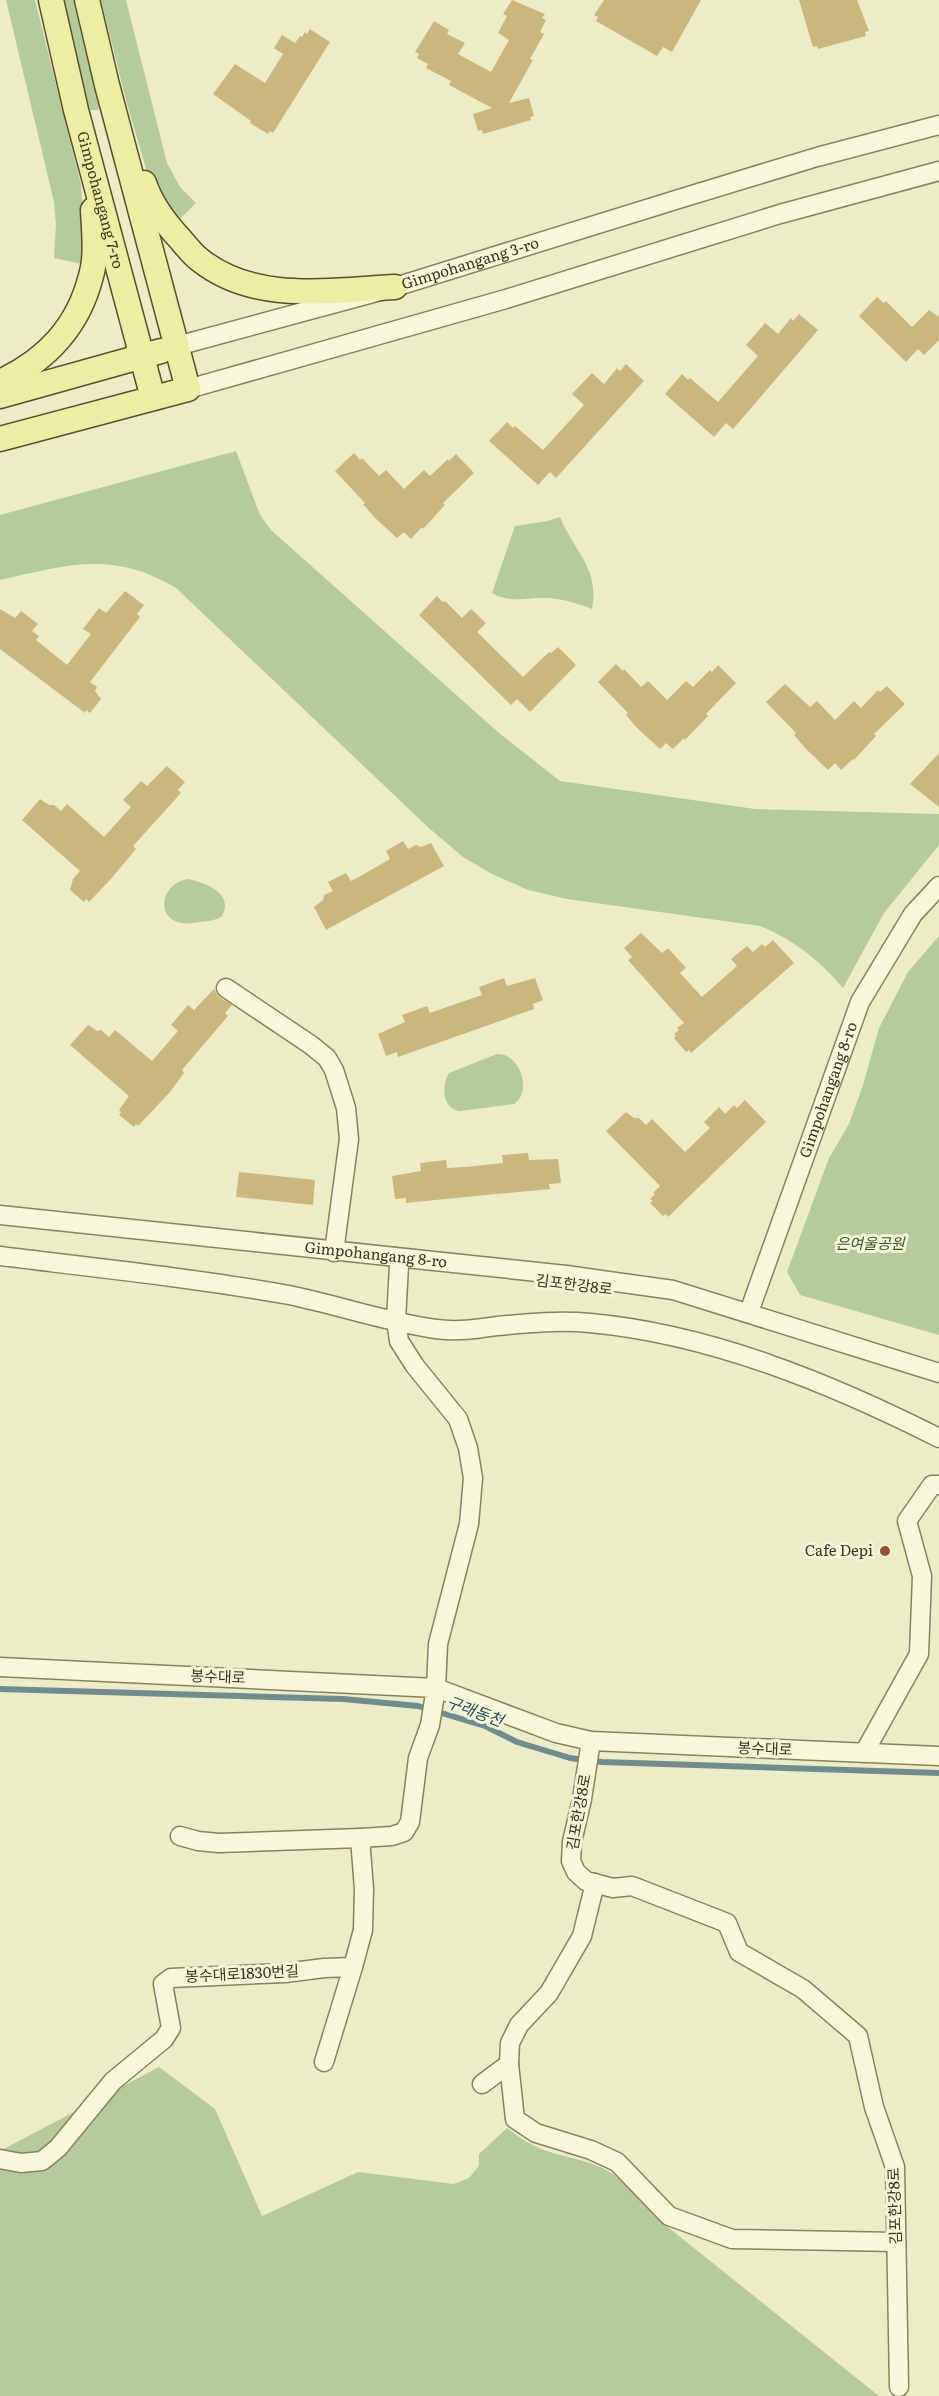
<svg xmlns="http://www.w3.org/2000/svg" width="939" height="2396" font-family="Literata,'Noto Sans KR',serif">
	<rect width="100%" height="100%" fill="#ecedc7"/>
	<path fill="#b5cb9b" d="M6,0H35L81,185L84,236L82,264L54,258L56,224L54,202Z
		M62,0H73L99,107L98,110H90Z
		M101,0H126L167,163L180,187L196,203L178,221L151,185L127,104Z
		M236,451L260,515L271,530L499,733L560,781L755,809L939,814V845L884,913L843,988C819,960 794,940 760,926L567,899L528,890L492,874L463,857L430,829L176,588C112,550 67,565 0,580V515Z
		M560,517C574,552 600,568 592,609C577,603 563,599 547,598C526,597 511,604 492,593L515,526L548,521Z
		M188,879C207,883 234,894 222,916C215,921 208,921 200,922C193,923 187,924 181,923C153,917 163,882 188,879Z
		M939,936V1335L800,1295L787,1272L829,1158L849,1124L863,1085L879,1028L908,972Z
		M497,1054C520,1053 533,1092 514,1104L460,1111C442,1109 441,1086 449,1073Z
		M159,2067L215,2109L262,2216L358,2172L454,2184L469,2178L479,2166V2154L507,2128C518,2137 533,2147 547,2151C567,2158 589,2160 608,2171C627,2182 640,2199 654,2216L879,2396H0V2151Z"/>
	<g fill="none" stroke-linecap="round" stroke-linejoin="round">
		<path stroke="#6f8d90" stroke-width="6" d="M0,1689L343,1699L418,1706L485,1726L517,1742L570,1758L602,1762L939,1773"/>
	</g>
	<path fill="#cab77e" d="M512,0L545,14L542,18L546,20L540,32L544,34L530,59L533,60L509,103L529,98L534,116L530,117L531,120L483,134L482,130L478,131L473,114L492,108L449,85L451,81L426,68L428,64L417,58L419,54L415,52L434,21L449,30L447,34L465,43L458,54L491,72L509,40L498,33L507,16L503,14Z
		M604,0H701L672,52L663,47L657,56L596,21L598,17L594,15Z
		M799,0H857L869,31L865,32L866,36L818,49L817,46L813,47Z
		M310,29L330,42L273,133L270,131L268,134L250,123L251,121L213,94L235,64L265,83L283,54L274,48L282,35L295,43L300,36L302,37L305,32L307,34Z
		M877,297L884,303L886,301L912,327L929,310L939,317V340L924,355L918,349L906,362L859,316Z
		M799,314L818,330L733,429L726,423L714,437L665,394L682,374L688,380L690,378L718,402L758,356L746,345L765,323L778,334L791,318L793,321Z
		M626,364L644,381L556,478L550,472L538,485L489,441L507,422L513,428L515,426L543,450L584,405L572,394L592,373L604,384L617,368L620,371Z
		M354,453L360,460L362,458L379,476L386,470L404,489L424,470L430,476L448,459L449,461L456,454L474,473L443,503L445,505L423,529L422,527L411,539L404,532L397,538L374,517L363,504L365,503L335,471Z
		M125,591L144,605L137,614L140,617L90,682L97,687L95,691L101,699L90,713L86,710L85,713L0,649V609L15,618L21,611L38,624L32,631L39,636L36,640L67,665L91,634L83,629L99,608L106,613Z
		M437,596L443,602L445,601L462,618L471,609L486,623L477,632L523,677L549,652L551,653L558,647L576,665L530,712L517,699L511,705L419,615Z
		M616,664L623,671L624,669L641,687L648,681L667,700L686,681L693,687L710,670L712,672L718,665L736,683L706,714L708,716L685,740L684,738L673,749L666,743L660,749L637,728L626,715L628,713L598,682Z
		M785,684L810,707L817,701L835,720L854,701L861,708L878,690L880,692L887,686L905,704L874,734L876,736L854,760L853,759L841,770L835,763L828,770L805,748L794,735L796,733L766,702Z
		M939,753V807L910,784Z
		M167,766L185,782L178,790L181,793L133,846L136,849L110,880L89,902L86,899L84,902L70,890L73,879L80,871L22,820L40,799L49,805H54L61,811L67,804L104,837L131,807L123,800L141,781L147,786Z
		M403,841L408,849L416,845L421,847L431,843L444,866L326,930L314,907L323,900L324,895L333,891L328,882L346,873L351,881L359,877L390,859L386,851Z
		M641,933L662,953L668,948L686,968L680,973L702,997L737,966L731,959L747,946L753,952L762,944L765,947L773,940L794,963L691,1053L689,1050L686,1052L674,1038L676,1036L674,1034L679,1030L677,1028L684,1023L628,960L632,957L624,948Z
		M504,978L507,986L535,978L543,1000L533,1004L534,1009L398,1057L397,1052L386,1056L378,1034L405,1022L402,1015L427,1006L430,1013L447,1007L482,995L479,987Z
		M214,989L219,997L232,1005L225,1013L228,1016L182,1070L184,1073L170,1092L138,1126L136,1124L134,1127L119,1115L121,1112L119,1110L129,1096L70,1045L88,1025L97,1031L101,1030L109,1037L115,1030L152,1061L178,1031L171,1025L188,1005L194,1010Z
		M745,1100L766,1122L668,1217L666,1214L663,1216L650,1203L653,1201L650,1199L655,1194L653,1193L660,1186L606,1131L626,1112L634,1118H639L646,1125L652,1119L685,1152L710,1128L704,1122L719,1107L725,1114L734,1105L737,1108Z
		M528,1153L529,1160L558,1159L561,1183L549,1184L550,1189L475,1196L406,1203V1198L395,1199L392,1176L421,1171L420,1163L446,1160L447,1168L465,1167L503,1163L502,1155Z
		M239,1172L315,1180L313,1205L236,1197Z"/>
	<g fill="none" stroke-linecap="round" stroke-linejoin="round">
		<defs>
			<g id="minor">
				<path id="s1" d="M166,349L395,287L682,198L817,157L939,125"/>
				<path d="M188,389L506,299L780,214L939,171"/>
				<path d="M226,988L311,1045L327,1058L334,1070L346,1108L349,1139L334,1252"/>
				<path id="s2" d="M0,1215L566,1275L673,1290L939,1373"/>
				<path d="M0,1256C97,1268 193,1278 289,1295C338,1305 386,1322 436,1329C457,1332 477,1329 498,1326C529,1323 560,1320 590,1323C711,1334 832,1384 939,1438"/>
				<path d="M399,1265L396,1321L399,1341L415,1366L458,1419L468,1448L473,1478L469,1524L438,1644L436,1688L556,1733L591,1741L939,1756"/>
				<path id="s3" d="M749,1312L860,1002L913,914L939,886"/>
				<path d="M0,1667L436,1688L430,1725L418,1758L410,1822L404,1832L392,1836L360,1838L364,1889L363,1930L353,1967"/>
				<path d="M591,1741L582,1799L572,1842L571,1861L576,1872L586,1881L613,1888L632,1886L727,1923L739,1952L803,1989L858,2036L874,2107L895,2167L899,2387"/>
				<path d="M864,1753L919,1654L922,1576L907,1521L932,1485H939"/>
				<path d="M180,1836L198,1841L219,1843L360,1838"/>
				<path d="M509,2064L515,2119L536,2133L591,2150L617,2162L669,2216L732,2239L896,2242"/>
				<path d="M482,2084L509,2064L510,2043L519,2025L549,1993L582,1936L595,1883"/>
				<path d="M0,2159L21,2163L42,2161L58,2148L113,2081L164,2039L171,2028L163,1984L171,1978L285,1973L324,1968L353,1967L324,2062"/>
			</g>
			<g id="major">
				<path id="s4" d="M51,0L76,110L153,398"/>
				<path d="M144,183C151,204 166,224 181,240C187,247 193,255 200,260C255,304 330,290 395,287"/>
				<path d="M0,382C47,360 78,327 91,276C97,256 94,231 93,210"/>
				<path d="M0,396L161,351"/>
				<path d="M0,439L188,389L107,85L87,0"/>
			</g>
		</defs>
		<use href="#minor" stroke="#88835d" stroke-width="21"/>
		<use href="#major" stroke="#574f31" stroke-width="27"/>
		<use href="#minor" stroke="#f7f8da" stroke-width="18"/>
		<use href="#major" stroke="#eceea1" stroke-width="24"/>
	</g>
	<circle fill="#96512f" stroke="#f3f5d7" stroke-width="2" cx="885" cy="1551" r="6"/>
	<g text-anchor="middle" stroke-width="6" stroke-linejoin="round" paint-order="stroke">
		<g font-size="15" fill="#393520" stroke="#f3f5d7">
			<text dy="5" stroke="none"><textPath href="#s4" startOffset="206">Gimpohangang 7-ro</textPath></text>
			<text dy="5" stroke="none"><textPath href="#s1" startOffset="316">Gimpohangang 3-ro</textPath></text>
			<text dy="5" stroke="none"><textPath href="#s3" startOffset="236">Gimpohangang 8-ro</textPath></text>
			<text dy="5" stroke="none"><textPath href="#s2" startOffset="378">Gimpohangang 8-ro</textPath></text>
			<text transform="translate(574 1285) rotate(7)" y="5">김포한강8로</text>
			<text transform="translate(218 1677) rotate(2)" y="5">봉수대로</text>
			<text transform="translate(765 1749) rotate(2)" y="5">봉수대로</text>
			<text transform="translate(579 1812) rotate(-80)" y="5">김포한강8로</text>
			<text transform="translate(242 1974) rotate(-3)" y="5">봉수대로1830번길</text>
			<text transform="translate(895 2206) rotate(-92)" y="5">김포한강8로</text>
		</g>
		<g font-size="15" font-style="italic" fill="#3a5527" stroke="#f3f5d7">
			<text x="870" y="1249">은여울공원</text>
		</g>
		<g font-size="15" fill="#393520" stroke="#f3f5d7" text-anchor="end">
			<text x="873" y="1556">Cafe Depi</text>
		</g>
		<g font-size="16" font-style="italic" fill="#304d58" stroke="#f3f5d7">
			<text transform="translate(475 1711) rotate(20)" y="6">구래동천</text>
		</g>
	</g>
</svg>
